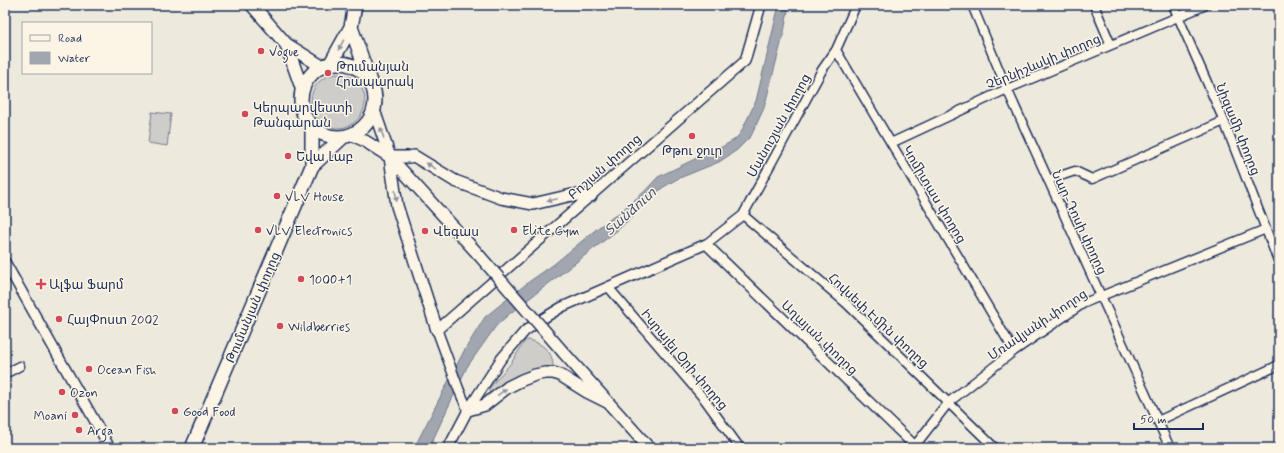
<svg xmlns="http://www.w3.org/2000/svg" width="1284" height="453" font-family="Mynerve,'Noto Sans Armenian',sans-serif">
	<rect width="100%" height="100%" fill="#eee9dd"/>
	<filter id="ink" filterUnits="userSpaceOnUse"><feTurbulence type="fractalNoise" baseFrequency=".025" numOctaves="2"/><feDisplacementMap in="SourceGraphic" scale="8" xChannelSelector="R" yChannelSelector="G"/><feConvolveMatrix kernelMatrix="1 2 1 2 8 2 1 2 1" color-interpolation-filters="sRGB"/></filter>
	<g filter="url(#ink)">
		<path fill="#cfcdca" stroke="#757e94" d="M311 101a27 27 0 1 1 54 0a27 27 0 1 1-54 0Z
			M152,112L171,114L167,146L148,143Z
			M527,340C536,340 550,349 552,359C553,362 553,365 553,368C547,369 540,369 534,370C518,373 503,386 490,395L489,390L490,387L511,363L525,341Z"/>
		<path fill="#a2a7af" stroke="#6c778f" d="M779,5H789L784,32L764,108L751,136L737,150L719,162L677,179L662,188L619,229L508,315L496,326L467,367L429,448H414L464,351L485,317L530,281L553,265L599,227L620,212L644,192L658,177L699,157L715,151L734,140L740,134L756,101Z"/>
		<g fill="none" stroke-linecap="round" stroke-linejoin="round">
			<defs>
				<path id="minor" d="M972,5L1007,89L1170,448
					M1094,5L1111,45
					M1173,5L1224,121L1279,263
					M836,50L1014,351
					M891,143L1007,89L1206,5
					M1048,180L1075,171L1092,179L1224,121
					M743,215L846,303L995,448
					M706,244L743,215L822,70L836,50L856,5
					M609,288L705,400L740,448
					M5,374L20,366
					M1158,421L1279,365
					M913,448L949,402L1014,351L1084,303L1266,229"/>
				<path id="tertiary" d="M5,262L110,448
					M468,410L459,390L437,330L745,61L761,5
					M448,448L468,410L501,359L525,331L539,321L562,307L706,244L917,448"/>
				<path id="secondary" d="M374,110L390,157L397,206L437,330
					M352,135L365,141L390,157L478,254
					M390,157H409L414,156L455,181L501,198L533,204L572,195L591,196
					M563,352L649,448
					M468,410L485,405L508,387L522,380L535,375L545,373H553L560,375L587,392L607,402"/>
				<path id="primary" d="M252,5L286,44L321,66
					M286,44L302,89"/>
				<path id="trunk" d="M351,27L369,79
					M301 100a37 37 0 1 1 74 0a37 37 0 1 1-74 0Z
					M331,63L351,27L355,5
					M312,128V166
					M192,448L312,166L343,137"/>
			</defs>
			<use href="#minor" stroke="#1b2f5e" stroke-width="11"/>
			<use href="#tertiary" stroke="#1b2f5e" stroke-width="12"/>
			<use href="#secondary" stroke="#1b2f5e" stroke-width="14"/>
			<use href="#primary" stroke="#1b2f5e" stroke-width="15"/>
			<use href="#trunk" stroke="#1b2f5e" stroke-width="16"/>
			<use href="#minor" stroke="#fcf5e5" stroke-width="8"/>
			<use href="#tertiary" stroke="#fcf5e5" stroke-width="9"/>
			<use href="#secondary" stroke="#fcf5e5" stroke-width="11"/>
			<use href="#primary" stroke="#fcf5e5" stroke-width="12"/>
			<use href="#trunk" stroke="#fcf5e5" stroke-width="13"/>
			<defs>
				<path id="secondary-bridge" d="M478,254L563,352"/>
			</defs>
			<use href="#secondary-bridge" stroke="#1b2f5e" stroke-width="14" stroke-linecap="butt"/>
			<use href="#secondary-bridge" stroke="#fcf5e5" stroke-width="11"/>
		</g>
		<defs><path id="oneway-solid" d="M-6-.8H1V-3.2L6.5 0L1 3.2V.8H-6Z"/></defs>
		<g fill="#8c92a2">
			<use href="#oneway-solid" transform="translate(341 45) rotate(118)"/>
			<use href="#oneway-solid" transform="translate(382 133) rotate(-110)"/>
			<use href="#oneway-solid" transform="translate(431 166) rotate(-148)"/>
			<use href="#oneway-solid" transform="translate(396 196) rotate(82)"/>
			<use href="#oneway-solid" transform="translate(552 200) rotate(168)"/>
			<use href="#oneway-solid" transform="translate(502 392) rotate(-36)"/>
		</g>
	</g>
	<g fill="#d1495b" stroke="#fcf5e5" stroke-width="1.5">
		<circle cx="261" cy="51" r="4"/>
		<circle cx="328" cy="73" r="4"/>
		<circle cx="245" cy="114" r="4"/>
		<circle cx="692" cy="136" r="4"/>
		<circle cx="288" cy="156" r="4"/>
		<circle cx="277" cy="196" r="4"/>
		<circle cx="258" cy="230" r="4"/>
		<circle cx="514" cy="230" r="4"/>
		<circle cx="425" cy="231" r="4"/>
		<circle cx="301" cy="279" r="4"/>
		<path d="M39 278h4v4h4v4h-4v4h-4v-4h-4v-4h4z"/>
		<circle cx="59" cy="319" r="4"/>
		<circle cx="280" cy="326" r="4"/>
		<circle cx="89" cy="369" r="4"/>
		<circle cx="62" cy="392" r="4"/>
		<circle cx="175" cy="411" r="4"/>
		<circle cx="75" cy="415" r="4"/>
		<circle cx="79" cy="430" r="4"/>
	</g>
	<g text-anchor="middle" stroke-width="3" stroke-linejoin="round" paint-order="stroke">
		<g font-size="13" fill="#1b2f5e" stroke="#fcf5e5" text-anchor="start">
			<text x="269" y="56">Vogue</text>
			<text x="336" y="71">Թումանյան<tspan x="336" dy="15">Հրապարակ</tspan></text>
			<text x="253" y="112">Կերպարվեստի<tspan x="253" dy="15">Թանգարան</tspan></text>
			<text x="692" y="155" text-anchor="middle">Թթու ջուր</text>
			<text x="296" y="161">Եվա Լաբ</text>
			<text x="285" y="201">VLV House</text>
			<text x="266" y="235">VLV Electronics</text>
			<text x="522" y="235">Elite Gym</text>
			<text x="433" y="236">Վեգաս</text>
			<text x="309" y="284">1000+1</text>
			<text x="49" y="289">Ալֆա Ֆարմ</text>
			<text x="67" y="324">ՀայՓոստ 2002</text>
			<text x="288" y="331">Wildberries</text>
			<text x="97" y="374">Ocean Fish</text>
			<text x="70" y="397">Ozon</text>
			<text x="183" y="416">Good Food</text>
			<text x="67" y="420" text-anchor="end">Moani</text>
			<text x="87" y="435">Arga</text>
		</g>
		<g font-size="13" fill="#1b2f5e" stroke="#fcf5e5">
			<text transform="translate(1043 61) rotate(-23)" y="5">Չերնիշևսկի փողոց</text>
			<text transform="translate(778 125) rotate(-61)" y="5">Մանուշյան փողոց</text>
			<text transform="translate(1239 129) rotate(68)" y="5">Նիզամի փողոց</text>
			<text transform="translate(604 166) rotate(-41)" y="5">Բոշյան փողոց</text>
			<text transform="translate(935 194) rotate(59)" y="5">Կոմիտաս փողոց</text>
			<text transform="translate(1080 222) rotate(65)" y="5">Նար-Դոսի փողոց</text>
			<text transform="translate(252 307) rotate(-67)" y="5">Թումանյան փողոց</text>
			<text transform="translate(879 320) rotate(43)" y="5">Հովսեփ Էմին փողոց</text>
			<text transform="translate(1037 324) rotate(-34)" y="5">Մռավյանի փողոց</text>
			<text transform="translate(820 337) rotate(44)" y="5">Աղայան փողոց</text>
			<text transform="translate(685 359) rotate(50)" y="5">Իսրայել Օրի փողոց</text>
		</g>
		<g font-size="14" font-style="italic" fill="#445376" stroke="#fcf5e5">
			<text transform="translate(630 211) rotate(-42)" y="5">Տանձուտ</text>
		</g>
	</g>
	<rect width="1284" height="453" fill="none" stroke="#fcf5e5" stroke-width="20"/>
	<rect x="10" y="10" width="1264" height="433" fill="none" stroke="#1b2f5e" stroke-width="1.5" filter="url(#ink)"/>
	<rect x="22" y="22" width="130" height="52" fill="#fcf5e5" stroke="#a2a6af"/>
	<rect x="30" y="35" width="20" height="6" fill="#fcf5e5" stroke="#a2a6af"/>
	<text x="58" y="42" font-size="12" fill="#1b2f5e">Road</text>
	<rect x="30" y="52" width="20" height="12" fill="#a2a7af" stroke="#a2a6af"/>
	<text x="58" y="62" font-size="12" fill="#1b2f5e">Water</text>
	<path d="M1134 423v6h69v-6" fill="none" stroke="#1b2f5e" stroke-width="2"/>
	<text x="1140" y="423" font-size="12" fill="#1b2f5e" stroke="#fcf5e5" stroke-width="3" paint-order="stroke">50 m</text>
</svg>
